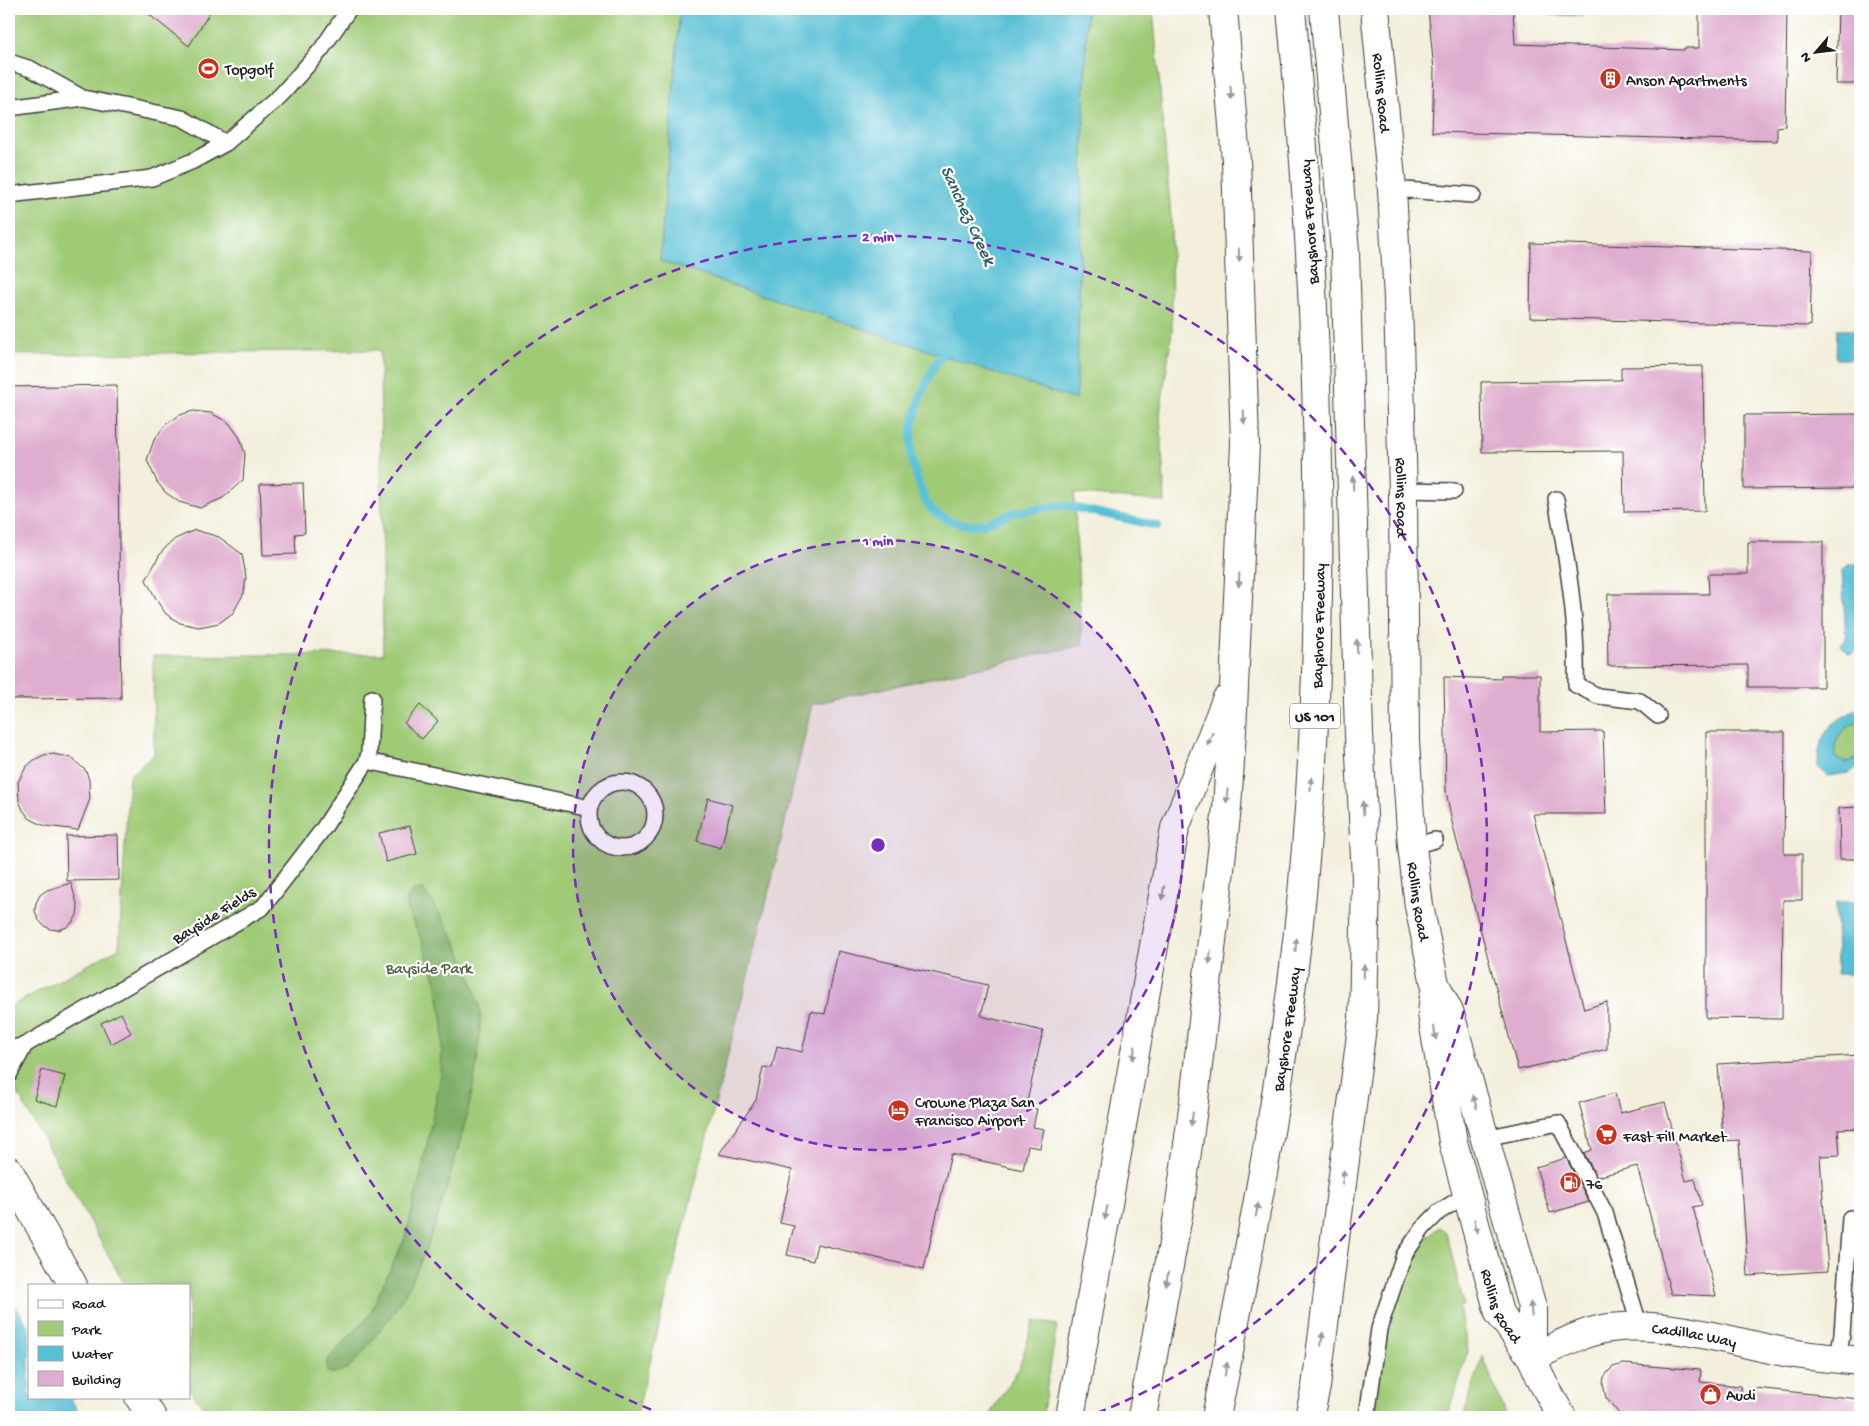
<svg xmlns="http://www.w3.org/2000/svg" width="1869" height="1426" font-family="'Gochi Hand',sans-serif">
	<rect width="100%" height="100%" fill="#fff"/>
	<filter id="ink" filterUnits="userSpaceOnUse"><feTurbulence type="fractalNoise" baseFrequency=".02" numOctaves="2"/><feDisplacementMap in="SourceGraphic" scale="10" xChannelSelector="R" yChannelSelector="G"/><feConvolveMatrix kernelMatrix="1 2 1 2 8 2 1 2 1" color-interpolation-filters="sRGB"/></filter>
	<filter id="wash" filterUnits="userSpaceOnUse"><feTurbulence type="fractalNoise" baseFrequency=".0096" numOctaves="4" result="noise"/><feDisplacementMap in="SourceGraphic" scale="20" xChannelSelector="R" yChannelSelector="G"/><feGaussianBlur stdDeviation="1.12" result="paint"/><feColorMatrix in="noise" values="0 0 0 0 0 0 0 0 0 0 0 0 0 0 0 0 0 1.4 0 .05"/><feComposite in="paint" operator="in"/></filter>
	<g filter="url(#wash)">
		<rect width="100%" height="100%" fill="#f3efdc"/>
		<path fill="#9fca76" stroke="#5e7349" d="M9,9H680L660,261L1076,399L1087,9H1153L1171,217L1172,331L1160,414L1165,502L1074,493L1082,645L812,704L770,888L636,1417H210L189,1388V1285H125L11,1081L9,1065V1007L119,948L129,776L154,755L153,656L383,654L380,350L9,355Z
			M1860,722V757L1846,763L1837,759C1831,740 1842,726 1860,722Z
			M1439,1227L1446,1232L1464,1305L1459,1308L1468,1350L1448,1417H1375L1378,1372L1403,1276L1410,1258L1419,1245Z
			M1034,1321L1057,1325L1042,1417H988L1018,1370Z
			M1483,1356L1506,1417H1463Z"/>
		<path fill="#7fae67" stroke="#4e6542" d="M413,890H423C447,922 466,956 476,994C477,1000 480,1007 480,1013C481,1070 465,1126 449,1180C435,1227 420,1272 393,1313C386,1323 378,1333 370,1343C359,1357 347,1378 327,1372V1360L368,1317L405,1238L421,1174L441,1075L443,1022L436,981L421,938L407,909V900Z"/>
		<path fill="#58c0d5" stroke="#3a6e78" d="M680,9H1087L1076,400L660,261Z
			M1550,9H1583V16L1550,15Z
			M1837,330H1860V359H1836Z
			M1850,564H1860V647L1855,652L1849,654L1841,645L1846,639L1842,570Z
			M1860,708V722C1842,726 1831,740 1837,759L1846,763L1860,757V766L1848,773L1827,776L1818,767C1818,732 1831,722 1860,708Z
			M1836,902H1860V974H1837Z
			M9,1294L29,1328V1397H70L81,1417H9Z"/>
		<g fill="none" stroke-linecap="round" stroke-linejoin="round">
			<path stroke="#58c0d5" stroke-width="8" d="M948,348L935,364L920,398L912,427L911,458L918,481L926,502L935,513L952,522L971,525L984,524L1016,512L1063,505L1158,526"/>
		</g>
		<g id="blocks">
			<path fill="#dfadcf" d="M142,9H212L189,46Z
				M1428,9H1513L1515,44L1684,50V48H1699V9H1787L1785,126L1777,127V141L1432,132L1434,70Z
				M1838,9H1860V84H1836Z
				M1531,243L1812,251L1810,326L1530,318Z
				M1703,366L1705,511L1624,512L1623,451L1482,452L1481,382L1621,380V367Z
				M117,385L121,698L9,699V387Z
				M193,411L211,413L229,423L240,438L245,454L243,480L223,498L200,508L179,502L165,492L157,482L147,460L154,440L165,425L180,415Z
				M1860,414V488L1744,489V415Z
				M303,483L305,533L295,534L296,554L263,555L260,484Z
				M195,530L219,537L242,554L246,577L244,593L233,613L219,623L199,627L180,623L166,614L159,604L146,580L159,556L166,547L175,539Z
				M1748,542H1823V687H1748V665L1608,666L1607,612L1608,594H1709L1708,574H1748Z
				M1501,675H1540V732L1603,731L1606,814H1533L1584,1009L1607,1002V1049L1518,1070L1453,827L1446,791L1444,677L1501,679Z
				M420,705L438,721L422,739L404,723Z
				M1706,732H1785L1784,854H1802V900H1783L1782,1019L1706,1018Z
				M53,754L72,758L86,771L89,780L90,799L78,830L46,826L38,823L29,818L23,810L19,801L18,782L26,767L34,760L44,755Z
				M708,798L732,805L721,848L697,841Z
				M1860,807V859H1840L1839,808Z
				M410,826L417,854L386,862L379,833Z
				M118,835L119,880L67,881L66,836Z
				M71,883L78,907L77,915L73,922L67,927L58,930L50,929L43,925L38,919L35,911L36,903L40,895L47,890Z
				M838,951L988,985L981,1016L1043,1031L1026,1106L1037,1109L1033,1127L1044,1129L1040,1148L1028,1146L1023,1170L951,1154L924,1269L817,1244L813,1261L787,1255L794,1226L780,1223L792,1170L719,1154L756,1100L763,1067L772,1068L777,1046L802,1052L811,1011L825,1014Z
				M121,1013L131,1033L111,1044L101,1023Z
				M1860,1055V1128L1838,1129L1840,1155L1820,1156L1828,1271L1748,1276L1739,1140L1723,1141L1718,1064Z
				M42,1070L65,1076L57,1106L34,1099Z
				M1615,1093L1620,1113L1665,1102L1686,1181L1695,1179L1702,1205L1693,1207L1716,1296L1671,1294L1637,1166L1597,1177L1584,1153L1592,1150L1579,1103Z
				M1566,1158L1589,1202L1550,1213L1536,1167Z
				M1623,1364L1701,1370L1700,1382L1740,1386L1743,1398L1756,1396L1755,1388L1860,1399V1417H1622L1606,1398L1603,1384L1604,1377L1608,1372L1613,1367Z"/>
		</g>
	</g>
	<g filter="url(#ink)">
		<use href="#blocks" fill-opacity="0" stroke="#3c3c39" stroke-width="1"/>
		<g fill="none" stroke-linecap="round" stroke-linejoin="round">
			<defs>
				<path id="lane" d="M9,62L31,69L83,98
					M9,108L83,98L182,118L226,143
					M1392,189L1473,195
					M9,195L152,178L193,161L226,143L281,95L321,50L349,9
					M1403,490L1454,491
					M1556,499C1567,560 1578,622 1576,685L1598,696L1640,701L1658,716
					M367,761L590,808
					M589 815a33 33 0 1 1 66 0a33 33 0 1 1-66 0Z
					M1412,846L1435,840
					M9,1049L25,1045L263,907L323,829L367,761L369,753L372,698
					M9,1075L25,1045
					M1485,1138L1558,1123L1605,1213L1640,1327
					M1838,1358L1842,1334L1850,1218
					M1367,1417L1379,1329L1404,1255L1423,1228L1439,1212L1467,1194"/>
				<g id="street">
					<path id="s1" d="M1532,1358C1557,1346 1583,1331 1610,1328C1668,1321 1725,1340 1780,1351C1807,1357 1833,1358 1860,1361"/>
				</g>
				<g id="secondary">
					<path id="s2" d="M1375,9L1392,189L1398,299L1403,495L1405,742L1412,846L1419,906L1435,984L1450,1014L1532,1307V1358"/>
					<path id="s3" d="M1434,996L1432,1014L1453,1142L1499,1313L1532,1358L1543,1383L1562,1417"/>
					<path d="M9,1171L73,1285"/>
					<path d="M139,1397L152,1417"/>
				</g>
				<g id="highway">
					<path d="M1070,1417L1175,828L1226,700"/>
					<path d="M1142,1417L1179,1210L1194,1101L1227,807L1232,731L1245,444L1236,160L1223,9"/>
					<path id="s4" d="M1216,1417C1254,1229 1291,1040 1306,848C1329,568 1318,288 1291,9"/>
					<path d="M1309,1417L1316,1387L1363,1019L1366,879L1359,734L1345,251L1324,9"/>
				</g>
			</defs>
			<use href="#lane" stroke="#3c3c39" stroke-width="18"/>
			<use href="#street" stroke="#3c3c39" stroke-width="30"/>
			<use href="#secondary" stroke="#3c3c39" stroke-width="30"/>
			<use href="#highway" stroke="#3c3c39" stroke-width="30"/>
			<use href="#lane" stroke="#fff" stroke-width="15"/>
			<use href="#street" stroke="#fff" stroke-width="28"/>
			<use href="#secondary" stroke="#fff" stroke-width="28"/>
			<use href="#highway" stroke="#fff" stroke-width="28"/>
		</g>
		<defs><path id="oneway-solid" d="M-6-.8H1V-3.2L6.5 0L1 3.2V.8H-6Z" transform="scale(1.25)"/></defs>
		<g fill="#999">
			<use href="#oneway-solid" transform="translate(1231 93) rotate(85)"/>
			<use href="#oneway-solid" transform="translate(1239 255) rotate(88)"/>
			<use href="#oneway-solid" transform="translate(1244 417) rotate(88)"/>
			<use href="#oneway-solid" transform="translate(1353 483) rotate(-92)"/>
			<use href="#oneway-solid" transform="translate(1239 580) rotate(93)"/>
			<use href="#oneway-solid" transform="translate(1357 646) rotate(-91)"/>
			<use href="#oneway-solid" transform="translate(1210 739) rotate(112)"/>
			<use href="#oneway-solid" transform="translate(1311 784) rotate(-86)"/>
			<use href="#oneway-solid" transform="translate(1227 796) rotate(94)"/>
			<use href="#oneway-solid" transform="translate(1363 808) rotate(-93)"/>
			<use href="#oneway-solid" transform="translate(1163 893) rotate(100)"/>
			<use href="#oneway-solid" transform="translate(1296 945) rotate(-84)"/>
			<use href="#oneway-solid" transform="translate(1210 957) rotate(96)"/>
			<use href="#oneway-solid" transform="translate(1364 971) rotate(-88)"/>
			<use href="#oneway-solid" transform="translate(1435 1033) rotate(81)"/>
			<use href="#oneway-solid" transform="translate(1134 1053) rotate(100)"/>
			<use href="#oneway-solid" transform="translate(1475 1102) rotate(-106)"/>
			<use href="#oneway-solid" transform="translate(1192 1119) rotate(98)"/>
			<use href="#oneway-solid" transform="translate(1343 1177) rotate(-83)"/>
			<use href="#oneway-solid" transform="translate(1257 1210) rotate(-79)"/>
			<use href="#oneway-solid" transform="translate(1106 1213) rotate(100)"/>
			<use href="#oneway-solid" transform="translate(1476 1226) rotate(75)"/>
			<use href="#oneway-solid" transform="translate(1167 1279) rotate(100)"/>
			<use href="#oneway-solid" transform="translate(1531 1309) rotate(-96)"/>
			<use href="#oneway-solid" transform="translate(1322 1339) rotate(-83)"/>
			<use href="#oneway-solid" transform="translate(1226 1369) rotate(-79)"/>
		</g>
	</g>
	<circle cx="878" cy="845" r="305" fill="#7b2cbf" fill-opacity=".12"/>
	<g fill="none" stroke="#7b2cbf" stroke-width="2.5" stroke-dasharray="9 6">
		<circle cx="878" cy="845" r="305"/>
		<path d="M665 1415A609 609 0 1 1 1091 1415"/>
	</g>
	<defs>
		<symbol id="stadium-disc" viewBox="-11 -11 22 22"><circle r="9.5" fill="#c8321e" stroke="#fff"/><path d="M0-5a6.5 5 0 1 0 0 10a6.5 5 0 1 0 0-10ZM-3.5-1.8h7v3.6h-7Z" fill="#fff"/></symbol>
		<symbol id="building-disc" viewBox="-11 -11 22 22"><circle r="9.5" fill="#c8321e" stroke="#fff"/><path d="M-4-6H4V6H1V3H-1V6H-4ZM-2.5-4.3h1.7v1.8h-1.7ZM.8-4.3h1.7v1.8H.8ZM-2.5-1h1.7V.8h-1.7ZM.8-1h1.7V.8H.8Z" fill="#fff"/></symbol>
		<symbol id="hotel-disc" viewBox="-11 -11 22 22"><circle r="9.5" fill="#c8321e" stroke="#fff"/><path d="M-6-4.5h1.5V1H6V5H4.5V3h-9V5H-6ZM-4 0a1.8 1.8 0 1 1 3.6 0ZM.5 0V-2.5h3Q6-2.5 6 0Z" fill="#fff"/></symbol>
		<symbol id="supermarket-disc" viewBox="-11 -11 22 22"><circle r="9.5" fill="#c8321e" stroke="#fff"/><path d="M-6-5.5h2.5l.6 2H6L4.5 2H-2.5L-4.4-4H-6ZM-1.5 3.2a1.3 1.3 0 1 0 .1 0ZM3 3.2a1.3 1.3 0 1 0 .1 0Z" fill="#fff"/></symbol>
		<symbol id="fuel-disc" viewBox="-11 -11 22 22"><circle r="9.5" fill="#c8321e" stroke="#fff"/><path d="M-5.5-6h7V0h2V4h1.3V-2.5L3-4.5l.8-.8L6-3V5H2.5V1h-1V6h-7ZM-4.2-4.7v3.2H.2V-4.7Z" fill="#fff"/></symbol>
		<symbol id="shop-disc" viewBox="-11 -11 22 22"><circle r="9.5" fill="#c8321e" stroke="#fff"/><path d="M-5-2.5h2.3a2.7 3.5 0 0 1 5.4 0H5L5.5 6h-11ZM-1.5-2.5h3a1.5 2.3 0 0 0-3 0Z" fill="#fff"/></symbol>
	</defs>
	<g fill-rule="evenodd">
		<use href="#stadium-disc" x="196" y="56" width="25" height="25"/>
		<use href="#building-disc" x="1598" y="66" width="25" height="25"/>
		<use href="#hotel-disc" x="886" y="1098" width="25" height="25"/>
		<use href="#supermarket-disc" x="1594" y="1122" width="25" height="25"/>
		<use href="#fuel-disc" x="1558" y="1170" width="25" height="25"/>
		<use href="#shop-disc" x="1698" y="1382" width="25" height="25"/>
	</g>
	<g text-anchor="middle" stroke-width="4.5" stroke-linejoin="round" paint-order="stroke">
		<rect fill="#fff" stroke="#606060" stroke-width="1" x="1290" y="703.5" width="50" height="25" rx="4"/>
		<g font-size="15" font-weight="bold" fill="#1c1c1c">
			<text x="1315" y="721">US 101</text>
		</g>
		<g font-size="16" fill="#1c1c1c" stroke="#fff" text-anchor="start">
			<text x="225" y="74">Topgolf</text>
			<text x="1626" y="85">Anson Apartments</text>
			<text x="915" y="1107">Crowne Plaza San<tspan x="915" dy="18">Francisco Airport</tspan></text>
			<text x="1623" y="1141">Fast Fill Market</text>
			<text x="1586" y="1189">76</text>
			<text x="1726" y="1400">Audi</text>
		</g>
		<g font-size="16" fill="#1c1c1c" stroke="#fff">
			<text dy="6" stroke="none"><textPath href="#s2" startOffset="84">Rollins Road</textPath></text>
			<text transform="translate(1308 222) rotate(-94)" y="6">Bayshore Freeway</text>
			<text dy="6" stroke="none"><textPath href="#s2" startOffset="489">Rollins Road</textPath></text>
			<text dy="6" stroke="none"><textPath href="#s4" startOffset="799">Bayshore Freeway</textPath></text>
			<text dy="6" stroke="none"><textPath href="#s2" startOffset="894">Rollins Road</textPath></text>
			<text transform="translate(213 914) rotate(-32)" y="6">Bayside Fields</text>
			<text dy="6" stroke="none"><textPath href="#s4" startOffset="394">Bayshore Freeway</textPath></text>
			<text dy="6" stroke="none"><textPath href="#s3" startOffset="319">Rollins Road</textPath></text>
			<text dy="6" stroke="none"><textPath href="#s1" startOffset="169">Cadillac Way</textPath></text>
		</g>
		<g font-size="16" fill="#506240" stroke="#fff">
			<text x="429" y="973">Bayside Park</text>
		</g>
		<g font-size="18" font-style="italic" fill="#345e66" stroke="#fff">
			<text transform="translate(969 215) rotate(65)" y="6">Sanchez Creek</text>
		</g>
	</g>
	<circle cx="878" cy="845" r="8" fill="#7b2cbf" stroke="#fff" stroke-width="2.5"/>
	<g font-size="15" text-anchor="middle" font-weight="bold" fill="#7b2cbf" stroke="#fff" stroke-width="4.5" stroke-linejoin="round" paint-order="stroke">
		<text x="878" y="241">2 min</text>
		<text x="878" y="545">1 min</text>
	</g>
	<rect width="1869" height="1426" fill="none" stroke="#fff" stroke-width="30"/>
	<rect x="28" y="1284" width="162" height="115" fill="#ffffff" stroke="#a4a4a4"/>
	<rect x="38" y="1300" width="25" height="8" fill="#ffffff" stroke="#a4a4a4"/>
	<text x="72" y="1308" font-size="15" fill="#1c1c1c">Road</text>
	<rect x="38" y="1321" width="25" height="15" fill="#9fca76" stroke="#a4a4a4"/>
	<text x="72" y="1334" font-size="15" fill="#1c1c1c">Park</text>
	<rect x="38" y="1346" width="25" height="15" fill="#58c0d5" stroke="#a4a4a4"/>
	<text x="72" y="1358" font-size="15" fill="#1c1c1c">Water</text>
	<rect x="38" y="1371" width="25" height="15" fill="#dfadcf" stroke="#a4a4a4"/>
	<text x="72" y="1384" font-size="15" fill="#1c1c1c">Building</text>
	<g transform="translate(1816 52) rotate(242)" stroke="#ffffff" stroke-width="4" paint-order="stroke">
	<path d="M0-4L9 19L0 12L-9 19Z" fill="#1c1c1c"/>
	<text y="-8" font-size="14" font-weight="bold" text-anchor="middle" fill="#1c1c1c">N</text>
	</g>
</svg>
